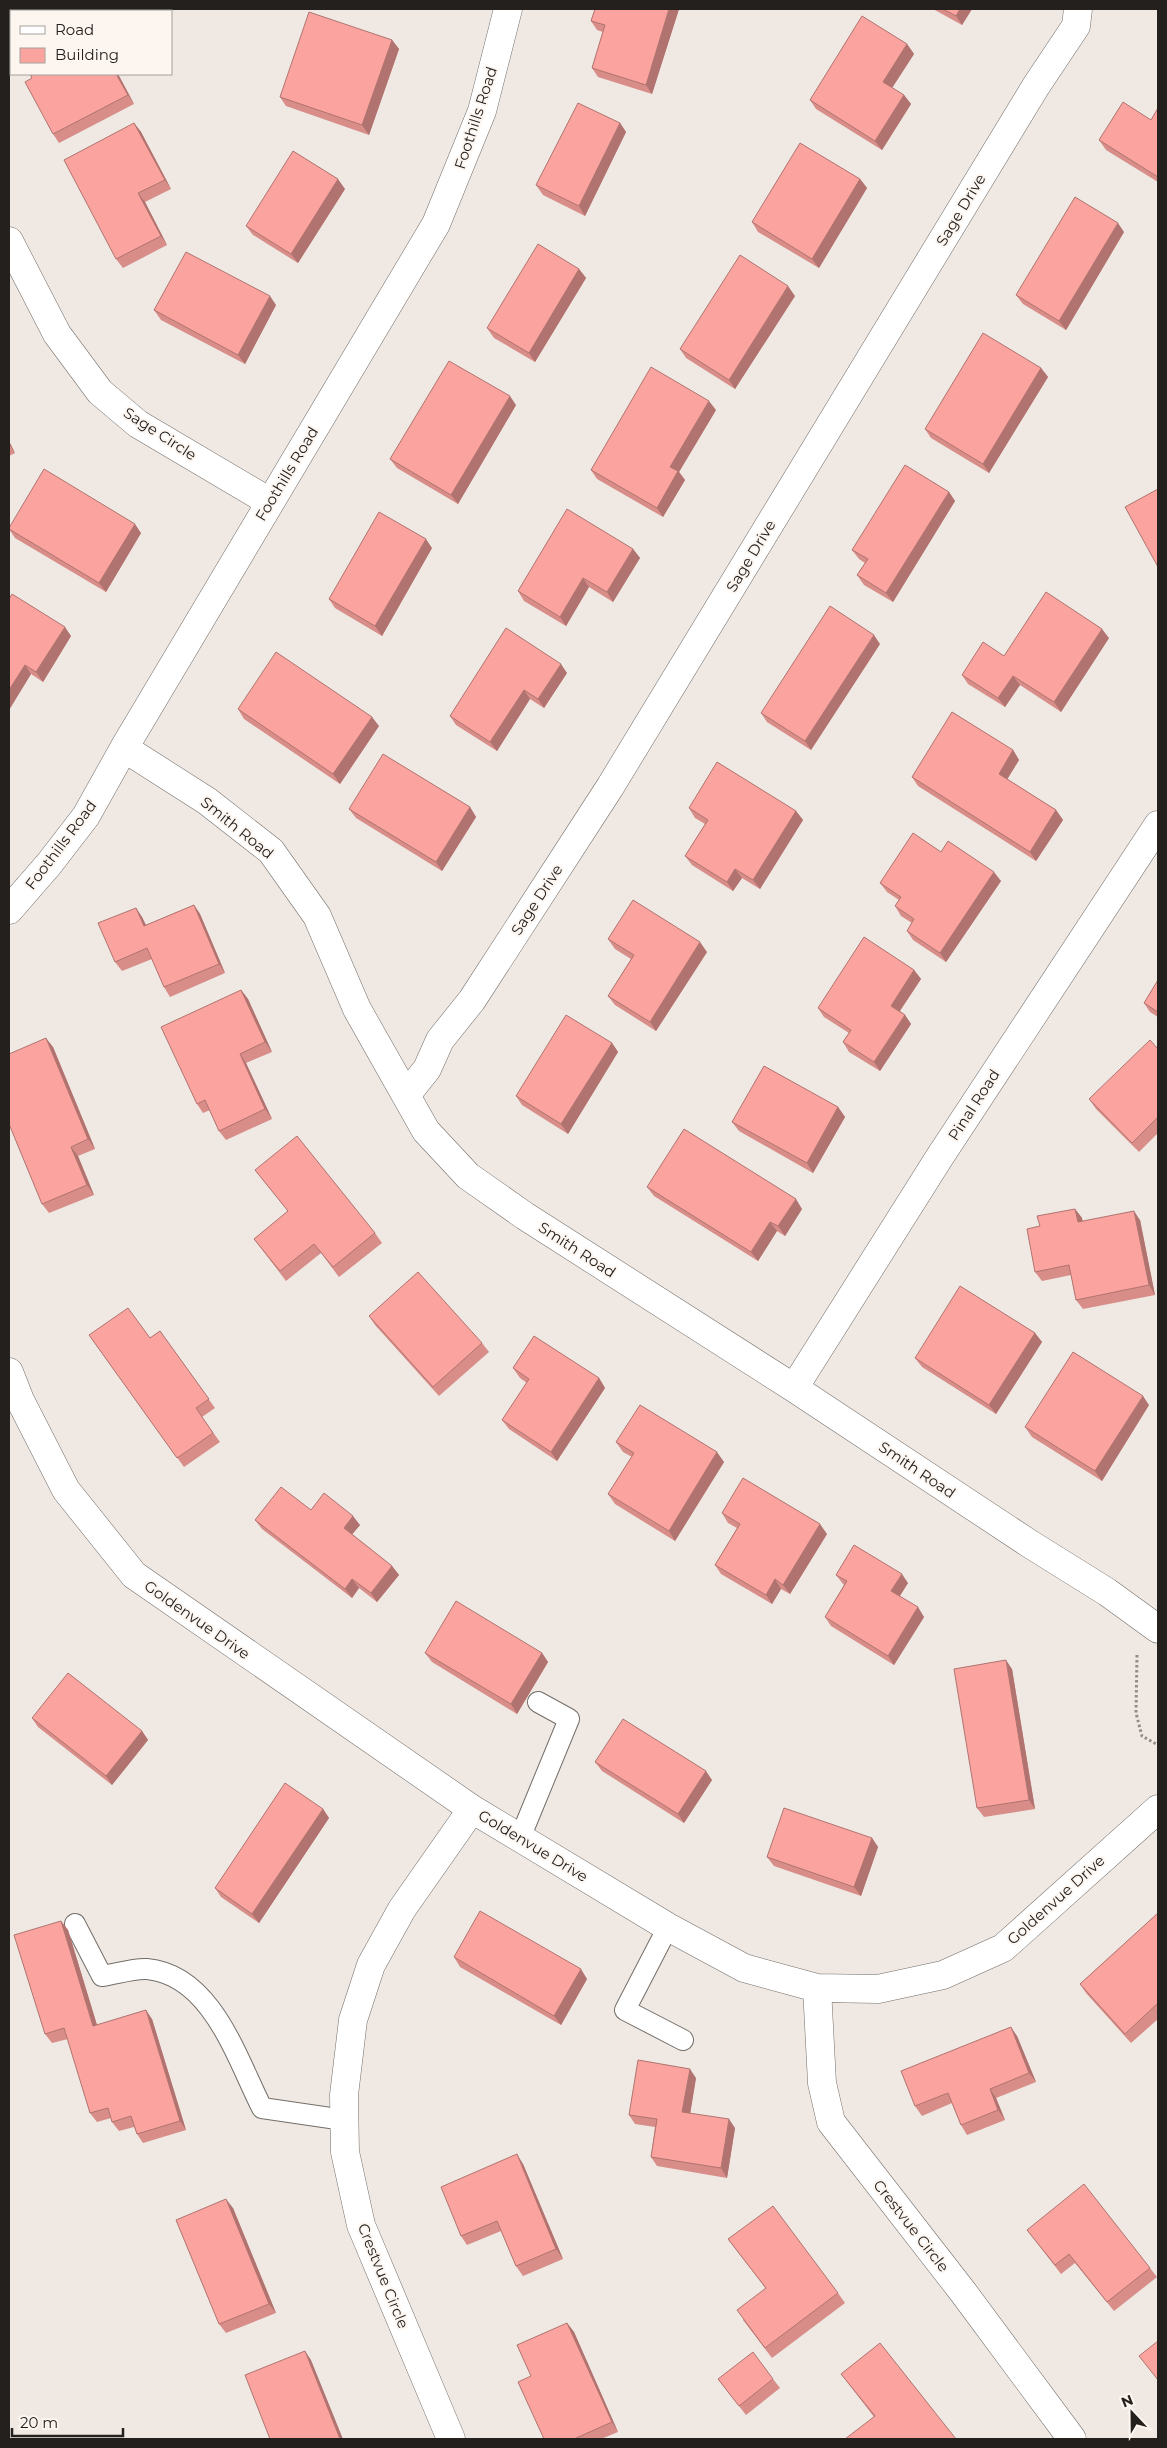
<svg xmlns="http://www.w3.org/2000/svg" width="1167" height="2448" font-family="Montserrat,sans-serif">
	<rect width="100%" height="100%" fill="#efe8e3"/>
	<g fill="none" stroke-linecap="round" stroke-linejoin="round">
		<defs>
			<path id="service" d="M520,1838L569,1719L538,1702
				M75,1924L102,1976C116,1974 134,1968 147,1969C212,1975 237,2059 262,2108L344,2120
				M668,1927L625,2010L683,2040"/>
			<path id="minor" d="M9,241L57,334L100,392L138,424L270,502
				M124,748L207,801L271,851L317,916L357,1009L426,1131L468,1176L525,1216L794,1388L1030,1544L1107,1592L1158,1629
				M9,910L49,864L86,816L124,748L436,224L482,111L508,9
				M407,1094L427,1069L440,1040L472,1000L610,787L1036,86L1076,26L1078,9
				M9,1372L20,1400L66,1490L134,1575L472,1809L668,1927L744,1968L817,1988L878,1989L943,1975L1003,1948L1158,1809
				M794,1388L939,1158L1158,825
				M817,1988L822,2083L831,2122L963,2292L1072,2439
				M451,2439L361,2225L345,2152L344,2095L353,2020L371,1965L402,1909L472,1809"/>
		</defs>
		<use href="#service" stroke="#736d68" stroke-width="22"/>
		<use href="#minor" stroke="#736d68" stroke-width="29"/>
		<path stroke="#928d89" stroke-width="3" stroke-dasharray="2.5 2.5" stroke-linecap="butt" d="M1137,1655L1136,1713L1142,1736L1158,1745"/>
		<use href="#service" stroke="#fff" stroke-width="20"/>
		<use href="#minor" stroke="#fff" stroke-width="28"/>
	</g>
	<path fill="#d88d89" d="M9,9H42L37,11H11V25L9,27Z
		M595,9H679L652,94L598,77L592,68L603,32L597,30L591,21Z
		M933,9H972L962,25Z
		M392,40L399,49L369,135L286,106L280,97Z
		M907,44L914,54L892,88L904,95L911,104L882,150L816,109L810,100Z
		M30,74H118L134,104L59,143L53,134Z
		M1158,108V182L1106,150L1099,140L1151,120Z
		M134,123L141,132L171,189L145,202L167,245L123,268L116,259Z
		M620,123L626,132L585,216L543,195L536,185Z
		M860,179L867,188L819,268L758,232L752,222Z
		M345,189L298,263L253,235L246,226Z
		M1124,232L1066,330L1023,304L1016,295Z
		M579,269L586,278L535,362L494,338L487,328Z
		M795,296L735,389L686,358L680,349Z
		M276,305L245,364L161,320L154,310Z
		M1041,368L1048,377L989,473L931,438L925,429Z
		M516,405L458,504L397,468L390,459Z
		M716,410L679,472L685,480L663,517L597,479L591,470Z
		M9,441L15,453L9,456Z
		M949,492L955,501L893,602L864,585L857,575L865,563L859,559L852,550Z
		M9,528L141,533L106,592L15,538L9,529Z
		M432,548L382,636L335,608L329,599Z
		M633,549L640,558L613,602L589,587L566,626L524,601L518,591Z
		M9,599L71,636L43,682L31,674L9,710Z
		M1109,638L1061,712L1020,685L1005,707L968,684L962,675L1004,656Z
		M880,644L811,750L767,722L761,713Z
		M567,673L544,708L530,699L497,751L456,725L450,716Z
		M238,709L379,726L340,784L244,719Z
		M1013,750L1019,760L1007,779L1056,810L1063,820L1036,861L918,786L912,777Z
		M470,807L476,817L442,871L356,818L349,809Z
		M689,808L796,811L803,820L760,889L742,878L733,891L692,865L685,856L705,824L695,818Z
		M941,852L1001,881L946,962L913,940L907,931L912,923L901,916L895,906L899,900L887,892L880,883Z
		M194,905L200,914L225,973L170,997L164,987L152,959L122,971L115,962L136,908L142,917L146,925Z
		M608,939L707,952L656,1031L615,1005L608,996L631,959L615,949Z
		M914,970L921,979L900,1011L905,1015L911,1024L880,1071L849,1052L843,1042L849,1033L824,1017L818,1008Z
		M1158,980V1017L1150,1012L1144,1003Z
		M241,990L248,999L272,1052L246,1063L272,1119L226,1140L219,1131L210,1110L203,1113L197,1104Z
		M612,1043L618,1052L568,1134L522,1105L516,1096Z
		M53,1047L95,1149L78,1156L94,1195L49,1213L42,1204Z
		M1158,1049V1133L1139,1152L1096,1109L1089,1099Z
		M838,1107L845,1117L813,1173L739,1131L732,1122Z
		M255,1170L375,1233L382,1243L339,1277L321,1253L286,1281L254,1239L288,1211Z
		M647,1187L802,1209L785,1236L777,1231L758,1261L654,1196Z
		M1075,1209L1082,1218V1221L1140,1220L1155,1295L1083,1309L1076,1300L1071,1275L1042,1281L1035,1272Z
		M369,1316L482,1343L489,1352L439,1396L375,1325Z
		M160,1331L215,1408L202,1417L220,1442L184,1467L89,1335L150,1338Z
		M1035,1333L1042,1342L996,1414L922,1367L915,1358Z
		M513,1368L599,1378L605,1388L557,1461L509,1429L502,1420L527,1383L520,1378Z
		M1149,1405L1102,1481L1032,1437L1025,1427Z
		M616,1442L724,1462L675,1541L615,1504L608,1494L632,1457L623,1452Z
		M311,1510L360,1525L352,1534L392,1566L399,1575L377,1602L359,1588L352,1598L262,1529L255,1520Z
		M722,1513L827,1534L790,1594L781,1589L772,1604L721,1574L715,1565L737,1528L728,1523Z
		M836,1575L908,1583L900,1596L924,1617L894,1665L831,1626L825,1617L844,1585L843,1584Z
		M425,1653H542L548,1662L517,1714L432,1662Z
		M1012,1669L1035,1809L984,1817L977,1808Z
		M32,1718L142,1731L148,1740L112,1785L38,1727Z
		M595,1762L712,1780L684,1823L602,1771Z
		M323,1809L329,1818L259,1923L221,1897L215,1888Z
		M872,1838L878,1847L861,1896L774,1866L767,1857Z
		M1158,1913V2019L1131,2043L1086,1993L1080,1984Z
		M61,1921L68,1930L97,2025L152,2019L186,2130L143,2143L137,2134L134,2127L119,2131L112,2122L111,2118L97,2122L90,2113L68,2039L52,2043L45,2034Z
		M454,1957L587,1979L561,2025L460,1967Z
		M1017,2036L1036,2082L996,2098L1005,2120L967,2135L961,2125L952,2103L922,2116L915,2106Z
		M696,2078L690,2113L735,2128L727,2178L657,2166L651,2157L655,2127L635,2124L629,2115Z
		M523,2164L563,2259L523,2276L516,2266L501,2231L467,2245L461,2236Z
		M233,2208L276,2313L226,2333L219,2324Z
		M1027,2230L1150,2268L1157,2277L1114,2311L1075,2263L1061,2274Z
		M728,2239L838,2293L845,2303L772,2358L743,2320L766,2289Z
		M567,2323L574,2332L618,2432L601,2439H544L531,2376Z
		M841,2374L956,2439L874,2417Z
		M718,2379H773L780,2388L746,2415Z"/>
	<path fill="#b0736f" d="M669,9H679L652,94L646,85Z
		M960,9H972L962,25L956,16Z
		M392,40L399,49L369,135L362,125Z
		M907,44L914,54L890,91L883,82Z
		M116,74H118L134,104L128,95Z
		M904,95L911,104L882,150L875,141Z
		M134,123L141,132L171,189L165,180Z
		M620,123L626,132L585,216L579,206Z
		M338,179L345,189L298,263L291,254Z
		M860,179L867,188L819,268L812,259Z
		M138,193L145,202L167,245L161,236Z
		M1118,223L1124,232L1066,330L1059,321Z
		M579,269L586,278L535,362L529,353Z
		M788,286L795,296L735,389L729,380Z
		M270,296L276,305L245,364L238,355Z
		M1041,368L1048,377L989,473L983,464Z
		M510,396L516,405L458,504L451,495Z
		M709,401L716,410L679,472L685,480L663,517L657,508L670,467Z
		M9,441L15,453L9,444Z
		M949,492L955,501L893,602L886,593Z
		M135,524L141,533L106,592L99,583Z
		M426,539L432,548L382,636L375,626Z
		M633,549L640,558L613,602L607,592Z
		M583,578L589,587L566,626L560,617Z
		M65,627L71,636L43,682L36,672Z
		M1102,629L1109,638L1061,712L1054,702Z
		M874,635L880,644L811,750L805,741Z
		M561,664L567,673L544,708L538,699Z
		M25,665L31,674L9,710V690Z
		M1013,676L1020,685L1005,707L998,698Z
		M524,690L530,699L497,751L490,742Z
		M372,717L379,726L340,784L333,774Z
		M1013,750L1019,760L1005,783L999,774Z
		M470,807L476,817L442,871L436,862Z
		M1056,810L1063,820L1036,861L1030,852Z
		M796,811L803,820L760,889L753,880Z
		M735,869L742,878L733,891L727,882Z
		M994,872L1001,881L946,962L940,953Z
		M194,905L200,914L225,973L219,964Z
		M136,908L142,917L151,936L144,926Z
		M700,942L707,952L656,1031L650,1022Z
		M914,970L921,979L897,1015L891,1006Z
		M241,990L248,999L272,1052L265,1042Z
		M905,1015L911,1024L880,1071L874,1062Z
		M46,1038L53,1047L95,1149L88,1139Z
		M612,1043L618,1052L568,1134L561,1124Z
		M240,1054L246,1063L272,1119L265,1109Z
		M838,1107L845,1117L813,1173L807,1163Z
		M71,1147L78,1156L94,1195L87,1185Z
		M796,1199L802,1209L785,1236L778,1226Z
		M1075,1209L1082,1218L1085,1232L1078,1222Z
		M1134,1211L1140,1220L1155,1295L1149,1285Z
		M770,1222L777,1231L758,1261L751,1252Z
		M1035,1333L1042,1342L996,1414L989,1405Z
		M599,1378L605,1388L557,1461L551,1452Z
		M1143,1396L1149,1405L1102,1481L1095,1471Z
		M717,1452L724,1462L675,1541L669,1531Z
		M353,1516L360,1525L350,1537L344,1528Z
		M820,1524L827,1534L790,1594L783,1585Z
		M392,1566L399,1575L377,1602L371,1593Z
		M902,1574L908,1583L897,1600L891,1591Z
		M352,1579L359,1588L352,1598L345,1589Z
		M775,1579L781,1589L772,1604L766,1595Z
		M918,1607L924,1617L894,1665L888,1656Z
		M542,1653L548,1662L517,1714L511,1704Z
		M1006,1660L1012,1669L1035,1809L1029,1800Z
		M142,1731L148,1740L112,1785L106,1776Z
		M706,1771L712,1780L684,1823L678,1814Z
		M323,1809L329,1818L259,1923L252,1914Z
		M872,1838L878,1847L861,1896L854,1887Z
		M61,1921L68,1930L100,2035L93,2026Z
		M581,1969L587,1979L561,2025L554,2016Z
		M146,2010L152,2019L186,2130L180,2121Z
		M1011,2027L1017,2036L1036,2082L1029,2073Z
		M690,2069L696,2078L689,2121L682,2112Z
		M990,2089L996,2098L1005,2120L998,2110Z
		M729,2119L735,2128L727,2178L721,2168Z
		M517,2154L523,2164L563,2259L556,2249Z
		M226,2199L233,2208L276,2313L269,2304Z
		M567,2323L574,2332L618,2432L612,2422Z
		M305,2351L311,2360L343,2439H340Z"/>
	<path fill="#fba49f" stroke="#b0736f" d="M9,9H18L14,11H11V12L9,14Z
		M595,9H669L646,85L592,68L605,25L591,21Z
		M943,9H960L956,16Z
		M309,12L392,40L362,125L280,97Z
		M862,16L907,44L883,82L904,95L875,141L810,100Z
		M30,74H116L128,95L53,134L25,82L32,78Z
		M1123,102L1151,120L1158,108V177L1099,140Z
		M578,103L620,123L579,206L536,185Z
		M134,123L165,180L138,193L161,236L116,259L64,160Z
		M800,143L860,179L812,259L752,222Z
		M293,151L338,179L291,254L246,226Z
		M1075,197L1118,223L1059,321L1016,295Z
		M538,244L579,269L529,353L487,328Z
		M186,252L270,296L238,355L154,310Z
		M740,255L788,286L729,380L680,349Z
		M983,333L1041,368L983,464L925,429Z
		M449,361L510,396L451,495L390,459Z
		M651,367L709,401L670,467L678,471L657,508L591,470Z
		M905,465L949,492L886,593L857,575L868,559L852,550Z
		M44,469L135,524L99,583L9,529V528Z
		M1158,489V567L1125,507Z
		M567,509L633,549L607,592L583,578L560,617L518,591Z
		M379,512L426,539L375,626L329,599Z
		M1046,592L1102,629L1054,702L1013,676L998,698L962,675L983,642L1004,656Z
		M12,594L65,627L36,672L25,665L9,690V599Z
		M830,606L874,635L805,741L761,713Z
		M506,628L561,664L538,699L524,690L490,742L450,716Z
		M276,652L372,717L333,774L238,709Z
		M952,712L1013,750L999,774L1056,810L1030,852L912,777Z
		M383,754L470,807L436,862L349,809Z
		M717,762L796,811L753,880L735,869L727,882L685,856L708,820L689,808Z
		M913,833L941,852L948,841L994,872L940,953L907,931L914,919L895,906L901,897L880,883Z
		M633,900L700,942L650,1022L608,996L634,955L608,939Z
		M194,905L219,964L164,987L147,948L115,962L98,923L136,908L144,926Z
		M864,937L914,970L891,1006L905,1015L874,1062L843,1042L851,1030L818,1008Z
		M1158,980V1012L1144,1003Z
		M241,990L265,1042L240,1054L265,1109L219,1131L205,1100L197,1104L161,1027Z
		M566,1015L612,1043L561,1124L516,1096Z
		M46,1038L88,1139L71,1147L87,1185L42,1204L9,1124V1054Z
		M1150,1040L1158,1049V1117L1132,1143L1089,1099Z
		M764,1066L838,1107L807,1163L732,1122Z
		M684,1129L796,1199L778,1226L770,1222L751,1252L647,1187Z
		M297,1136L375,1233L333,1267L314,1244L280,1271L254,1239L288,1211L255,1170Z
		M1075,1209L1078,1222L1134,1211L1149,1285L1076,1300L1069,1265L1035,1272L1027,1229L1040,1226L1037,1216Z
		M418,1272L482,1343L433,1387L369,1316Z
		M960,1286L1035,1333L989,1405L915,1358Z
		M128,1308L150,1338L160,1331L209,1399L196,1408L213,1433L177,1458L89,1335Z
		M534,1336L599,1378L551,1452L502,1420L529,1379L513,1368Z
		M1073,1352L1143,1396L1095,1471L1025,1427Z
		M640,1405L717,1452L669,1531L608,1494L634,1453L616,1442Z
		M743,1478L820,1524L783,1585L775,1579L766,1595L715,1565L740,1524L722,1513Z
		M281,1487L311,1510L324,1493L353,1516L344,1528L392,1566L371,1593L352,1579L345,1589L255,1520Z
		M854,1545L902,1574L891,1591L918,1607L888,1656L825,1617L847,1581L836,1575Z
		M456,1601L542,1653L511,1704L425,1653Z
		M1006,1660L1029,1800L977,1808L954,1669Z
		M68,1673L142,1731L106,1776L32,1718Z
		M623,1719L706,1771L678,1814L595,1762Z
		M285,1783L323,1809L252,1914L215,1888Z
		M784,1808L872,1838L854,1887L767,1857Z
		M480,1911L581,1969L554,2016L454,1957Z
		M1158,1913V2003L1125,2034L1080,1984Z
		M61,1921L93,2026L146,2010L180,2121L137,2134L131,2116L112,2122L108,2108L90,2113L64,2028L45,2034L14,1935Z
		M1011,2027L1029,2073L990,2089L998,2110L961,2125L948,2093L915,2106L901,2071Z
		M638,2060L690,2069L682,2112L729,2119L721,2168L651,2157L657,2119L629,2115Z
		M517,2154L556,2249L516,2266L497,2221L461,2236L441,2187Z
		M1084,2184L1150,2268L1107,2302L1069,2254L1055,2265L1027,2230Z
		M226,2199L269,2304L219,2324L176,2220Z
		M773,2206L838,2293L765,2348L737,2310L766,2288L728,2239Z
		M567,2323L612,2422L574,2439H544L518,2382L531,2376L517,2345Z
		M1158,2341V2380L1139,2356Z
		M880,2343L956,2439H845L875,2416L841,2374Z
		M305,2351L340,2439H270L245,2375Z
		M753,2352L773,2379L739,2406L718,2379Z"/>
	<g text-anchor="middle" stroke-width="4" stroke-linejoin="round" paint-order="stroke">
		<g font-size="15" fill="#23201e" stroke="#fdf6f0">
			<text transform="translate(476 118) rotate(-72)" y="5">Foothills Road</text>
			<text transform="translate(961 210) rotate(-59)" y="5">Sage Drive</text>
			<text transform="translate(160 434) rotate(33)" y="5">Sage Circle</text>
			<text transform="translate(287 474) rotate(-59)" y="5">Foothills Road</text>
			<text transform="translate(751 556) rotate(-59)" y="5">Sage Drive</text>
			<text transform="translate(237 828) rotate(39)" y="5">Smith Road</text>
			<text transform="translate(61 845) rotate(-53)" y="5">Foothills Road</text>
			<text transform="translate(537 900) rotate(-57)" y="5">Sage Drive</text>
			<text transform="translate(974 1105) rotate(-57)" y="5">Pinal Road</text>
			<text transform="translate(577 1250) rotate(33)" y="5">Smith Road</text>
			<text transform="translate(917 1470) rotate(34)" y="5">Smith Road</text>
			<text transform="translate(197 1620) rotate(35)" y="5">Goldenvue Drive</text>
			<text transform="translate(533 1846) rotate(31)" y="5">Goldenvue Drive</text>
			<text transform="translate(1056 1900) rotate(-42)" y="5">Goldenvue Drive</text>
			<text transform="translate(911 2226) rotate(52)" y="5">Crestvue Circle</text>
			<text transform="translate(383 2276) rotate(68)" y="5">Crestvue Circle</text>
		</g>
	</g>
	<rect width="1167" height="2448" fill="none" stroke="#23201e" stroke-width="20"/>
	<rect x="10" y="10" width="162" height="65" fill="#fdf6f0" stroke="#a6a09c"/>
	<rect x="20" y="26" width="25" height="8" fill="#ffffff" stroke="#a6a09c"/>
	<text x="55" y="35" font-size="15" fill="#23201e">Road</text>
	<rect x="20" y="48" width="25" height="15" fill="#fba49f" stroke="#a6a09c"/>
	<text x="55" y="60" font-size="15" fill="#23201e">Building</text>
	<g transform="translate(1132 2413) rotate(338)" stroke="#fdf6f0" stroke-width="4" paint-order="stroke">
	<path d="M0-4L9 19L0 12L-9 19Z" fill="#23201e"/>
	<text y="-8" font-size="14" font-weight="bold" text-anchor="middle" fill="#23201e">N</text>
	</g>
	<path d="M12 2428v8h111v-8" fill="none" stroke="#23201e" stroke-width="2.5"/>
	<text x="20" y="2428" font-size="15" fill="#23201e" stroke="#fdf6f0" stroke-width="4" paint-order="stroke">20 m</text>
</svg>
